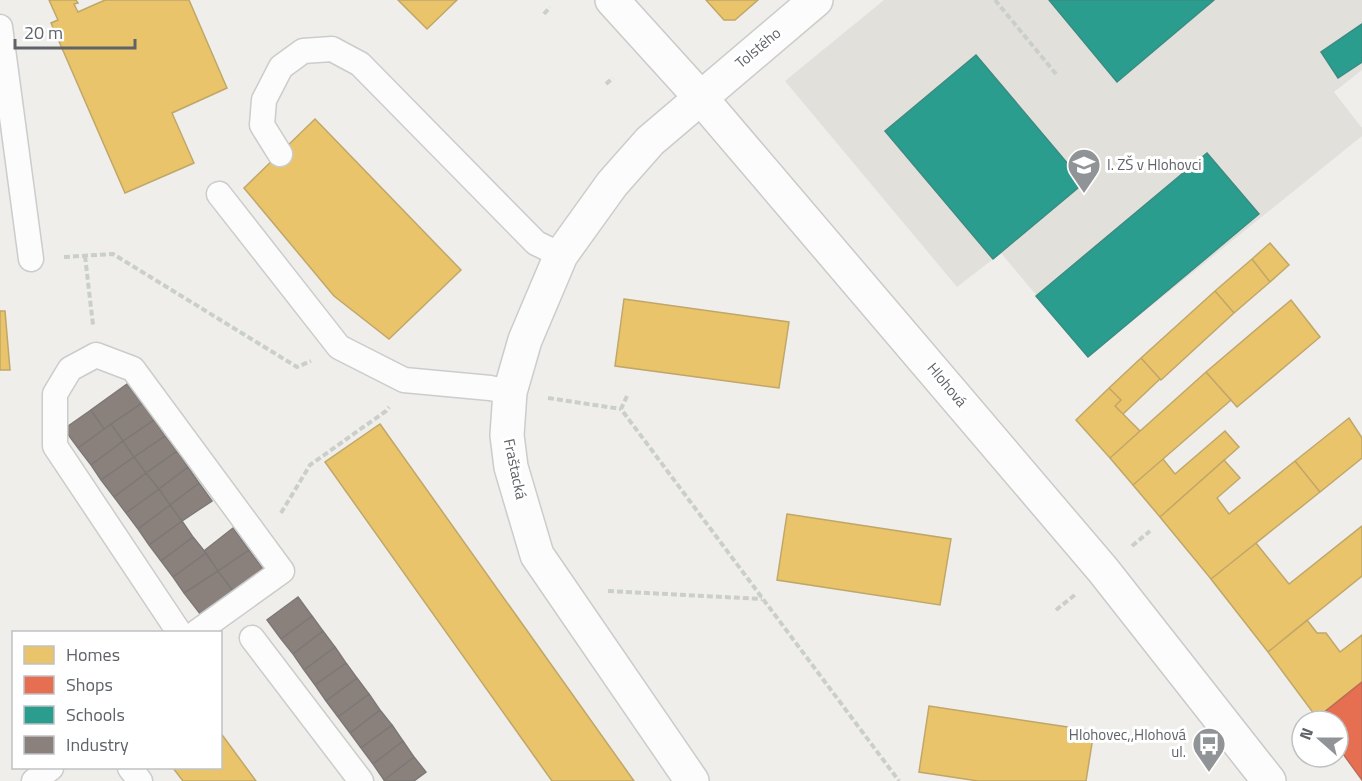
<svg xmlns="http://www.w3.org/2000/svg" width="1362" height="781" font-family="'Titillium Web',sans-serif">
	<rect width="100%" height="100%" fill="#efeeea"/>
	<path fill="#e2e0da" d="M884,0H1362V70L1334,92L1362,128V136L1088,357L1001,253L957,287L785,81Z"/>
	<path fill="#e9c46a" stroke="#c0a769" stroke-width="1.5" d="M49,0H76L78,3L74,4L78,12L105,0H189L227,88L172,113L194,163L125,193L51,23L58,20Z
		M398,0H457L427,29Z
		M706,0H758L735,20H724Z
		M315,119L461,270L389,339L334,296L244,188Z
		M1270,243L1289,265L1270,282L1252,259Z
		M1252,259L1270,282L1234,313L1215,291Z
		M1215,291L1234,313L1161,380L1141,358Z
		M624,299L789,322L779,388L615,366Z
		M1291,300L1320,337L1237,407L1206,372Z
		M0,311H5L10,370H0Z
		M1141,358L1160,379L1123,414L1115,406L1121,400L1109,388Z
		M1206,372L1231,400L1133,485L1110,458Z
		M1109,388L1121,400L1115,406L1140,431L1110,458L1076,420Z
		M1349,418L1362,438V458L1320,492L1295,461Z
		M380,424L634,781H552L325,462Z
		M1225,431L1239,447L1160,517L1133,485L1163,459L1175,474Z
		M1224,460L1240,478L1217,498L1229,514L1295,461L1320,492L1211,579L1160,517Z
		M787,514L951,539L940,605L777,580Z
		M1362,526V576L1268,652L1211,579L1256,543L1289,584Z
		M1307,620L1317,633H1326L1340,652L1362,635V682L1317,718L1268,652Z
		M929,706L1094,731L1086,781H978L919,772Z
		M220,732L256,781H183L173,768H220Z"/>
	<path fill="#e76f51" stroke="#be6b58" stroke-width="1.5" d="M1362,682V780L1338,747V721H1319L1317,718Z"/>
	<path fill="#2a9d8f" stroke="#3a8c83" stroke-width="1.5" d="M1049,0H1214L1117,82Z
		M1362,24V62L1338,78L1321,52Z
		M976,55L1084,183L993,259L885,131Z
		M1207,153L1259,214L1088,357L1036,296Z"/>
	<path fill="#8a817c" stroke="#7d7876" stroke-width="1.5" d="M127,384L142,403L104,429L91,410Z
		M142,403L154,420L123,441L111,424Z
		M91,410L104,429L78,448L64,429Z
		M154,420L165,436L134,457L123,441Z
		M111,424L123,441L91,465L78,448Z
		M165,436L177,451L146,473L134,457Z
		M123,441L134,457L101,480L91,465Z
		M177,451L188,467L159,489L146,473Z
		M134,457L146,473L114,497L101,480Z
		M188,467L199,483L170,505L159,489Z
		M146,473L159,489L126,513L114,497Z
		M199,483L212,501L182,521L170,505Z
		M159,489L170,505L138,529L126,513Z
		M170,505L182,521L149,545L138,529Z
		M182,521L193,537L161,561L149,545Z
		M233,528L249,550L218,571L204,551Z
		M193,537L206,553L173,577L161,561Z
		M249,550L263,569L233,591L218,571Z
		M206,553L218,571L184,593L173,577Z
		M218,571L233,591L201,615L184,593Z
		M298,597L312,616L281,639L267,620Z
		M312,616L323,631L293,654L281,639Z
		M323,631L335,647L304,670L293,654Z
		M335,647L346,663L315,685L304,670Z
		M346,663L357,678L326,701L315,685Z
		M357,678L369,694L338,717L326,701Z
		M369,694L380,710L350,733L338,717Z
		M380,710L392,725L361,748L350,733Z
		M392,725L403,741L373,764L361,748Z
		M403,741L414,757L384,780L373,764Z
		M414,757L426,772L414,781H385L384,780Z"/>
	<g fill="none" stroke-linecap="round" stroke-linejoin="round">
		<defs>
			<path id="service" d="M0,27L31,259
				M280,154L262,125L264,100L281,67L303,51L332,49L360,64L536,243L561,255
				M219,194L339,347L404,380L490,388L510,392
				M179,632L55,446V394L70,369L96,355L133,369L282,571L197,632
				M252,638L361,781
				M130,768L140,781
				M34,781L51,768"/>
			<path id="minor" d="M692,781L537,555L511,467L507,435L510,392L525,340L561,255L612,184L650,141L816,0"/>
			<path id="secondary" d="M612,0L700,97L1103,570L1269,781"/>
		</defs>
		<use href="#service" stroke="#cbcccc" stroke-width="27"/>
		<use href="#minor" stroke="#cbcccc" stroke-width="36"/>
		<use href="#secondary" stroke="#cacacb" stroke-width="36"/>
		<path stroke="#cacfcc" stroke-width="4" stroke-dasharray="6 3" stroke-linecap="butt" d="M995,0L1056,74
			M544,14L550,7
			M606,84L613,78
			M85,256L93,325
			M64,257L113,254L297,367L311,361
			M627,396L621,409L899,781
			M548,398L621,409
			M281,513L310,465L386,411L389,407
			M1132,546L1150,531
			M608,591L762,599
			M1056,610L1076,594"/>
		<use href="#service" stroke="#fdfcfc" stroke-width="24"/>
		<use href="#minor" stroke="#fdfcfc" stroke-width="33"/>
		<use href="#secondary" stroke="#fdfcfc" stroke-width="33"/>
	</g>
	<defs>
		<symbol id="school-pin" viewBox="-11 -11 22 30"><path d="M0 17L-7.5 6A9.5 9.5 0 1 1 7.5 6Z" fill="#919496" stroke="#fff"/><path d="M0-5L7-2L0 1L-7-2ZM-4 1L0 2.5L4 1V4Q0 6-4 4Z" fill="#fff"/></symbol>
		<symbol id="bus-pin" viewBox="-11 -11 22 30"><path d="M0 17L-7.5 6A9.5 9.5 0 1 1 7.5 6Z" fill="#919496" stroke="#fff"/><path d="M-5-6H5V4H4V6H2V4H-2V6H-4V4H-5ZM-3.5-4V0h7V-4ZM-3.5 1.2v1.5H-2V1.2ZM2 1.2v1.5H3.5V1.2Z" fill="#fff"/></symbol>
	</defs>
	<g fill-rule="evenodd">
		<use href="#school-pin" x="1065" y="146" width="38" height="52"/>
		<use href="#bus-pin" x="1190" y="725" width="38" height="52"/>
	</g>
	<g text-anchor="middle" stroke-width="6" stroke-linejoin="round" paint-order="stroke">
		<g font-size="15" fill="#5f6368" stroke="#fff">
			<text transform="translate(758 48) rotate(-40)" y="5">Tolstého</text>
			<text transform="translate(947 385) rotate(50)" y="5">Hlohová</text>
			<text transform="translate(515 469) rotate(78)" y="5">Fraštacká</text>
		</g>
		<g font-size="15" fill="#5f6368" stroke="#fff" text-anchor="start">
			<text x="1107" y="170">I. ZŠ v Hlohovci</text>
			<text x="1186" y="740" text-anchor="end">Hlohovec,,Hlohová<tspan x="1186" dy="17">ul.</tspan></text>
		</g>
	</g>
	<rect x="12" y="631" width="210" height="138" fill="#ffffff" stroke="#bfc1c3" stroke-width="1.5"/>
	<rect x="24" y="646" width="30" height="18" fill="#e9c46a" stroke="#bfc1c3" stroke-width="1.5"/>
	<text x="66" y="661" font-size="18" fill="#5f6368">Homes</text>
	<rect x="24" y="676" width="30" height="18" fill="#e76f51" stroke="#bfc1c3" stroke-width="1.5"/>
	<text x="66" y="691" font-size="18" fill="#5f6368">Shops</text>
	<rect x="24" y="706" width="30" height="18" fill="#2a9d8f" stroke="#bfc1c3" stroke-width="1.5"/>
	<text x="66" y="721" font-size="18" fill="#5f6368">Schools</text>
	<rect x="24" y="736" width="30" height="18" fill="#8a817c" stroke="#bfc1c3" stroke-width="1.5"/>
	<text x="66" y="751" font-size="18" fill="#5f6368">Industry</text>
	<g transform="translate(1320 739) rotate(291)"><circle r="28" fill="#ffffff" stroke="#bfc1c3" stroke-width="1.5"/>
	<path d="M0-4.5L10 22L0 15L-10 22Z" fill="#919496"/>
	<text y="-9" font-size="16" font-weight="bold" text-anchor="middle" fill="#5f6368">N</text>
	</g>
	<path d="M15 39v9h120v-9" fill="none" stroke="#5f6368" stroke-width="3"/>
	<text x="24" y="39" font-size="18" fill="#5f6368" stroke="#ffffff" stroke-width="4.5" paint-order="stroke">20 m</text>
</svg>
